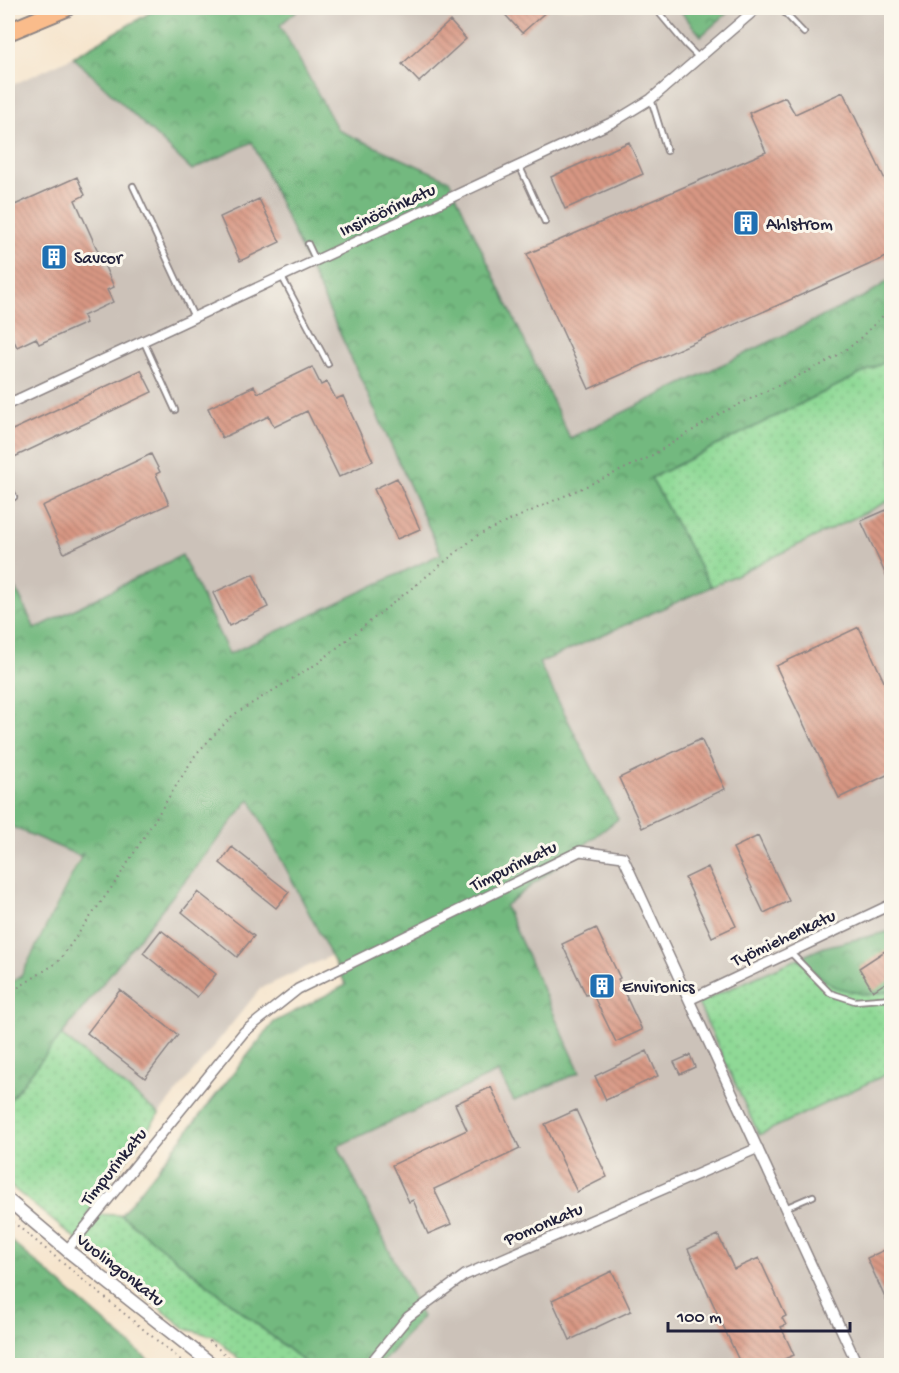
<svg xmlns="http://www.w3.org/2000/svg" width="899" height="1373" font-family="'Gochi Hand',sans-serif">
	<defs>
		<pattern id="grass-dots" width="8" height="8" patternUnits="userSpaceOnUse" patternTransform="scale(1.5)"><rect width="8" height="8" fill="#8fd996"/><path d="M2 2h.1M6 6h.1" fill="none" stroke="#7bba82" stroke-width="1.8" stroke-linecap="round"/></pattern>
		<pattern id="forest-crowns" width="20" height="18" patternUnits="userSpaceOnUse" patternTransform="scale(1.5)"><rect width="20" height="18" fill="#73b97f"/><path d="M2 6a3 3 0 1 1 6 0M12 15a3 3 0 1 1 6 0" fill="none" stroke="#5e9669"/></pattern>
		<pattern id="building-back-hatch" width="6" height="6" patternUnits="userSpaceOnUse" patternTransform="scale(1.5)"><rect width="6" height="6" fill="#d89783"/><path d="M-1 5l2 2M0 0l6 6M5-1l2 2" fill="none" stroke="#af7b6c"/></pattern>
	</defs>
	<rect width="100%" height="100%" fill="#fbf7ec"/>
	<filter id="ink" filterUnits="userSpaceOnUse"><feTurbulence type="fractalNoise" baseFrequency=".0167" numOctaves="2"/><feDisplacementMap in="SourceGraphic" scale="12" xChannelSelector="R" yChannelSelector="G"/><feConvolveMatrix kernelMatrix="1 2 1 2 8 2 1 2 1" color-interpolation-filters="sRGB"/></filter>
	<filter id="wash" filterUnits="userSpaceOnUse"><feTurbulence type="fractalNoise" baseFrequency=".008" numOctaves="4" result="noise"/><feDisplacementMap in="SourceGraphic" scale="24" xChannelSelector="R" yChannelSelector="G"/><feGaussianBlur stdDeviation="1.35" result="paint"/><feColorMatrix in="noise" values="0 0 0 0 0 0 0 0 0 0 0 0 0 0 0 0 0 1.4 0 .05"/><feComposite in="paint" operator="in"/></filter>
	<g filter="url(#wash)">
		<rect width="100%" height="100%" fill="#f6e5cd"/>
		<path fill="#ccc2b9" d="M300,8H678L701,36L733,8H891V279L867,295L570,439L449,181L338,131L280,25Z
			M73,57L192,170L252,142L441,555L229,654L182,555L35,629L16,589L8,593V87Z
			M891,500V931L824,947L759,1135L891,1072V1365H380L422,1316L337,1146L498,1072H580L505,906L618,819L539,663L711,587Z
			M250,799L330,956L260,989L159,1114L61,1035Z
			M8,825L80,856L20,976L8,985Z"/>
		<path fill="url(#grass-dots)" stroke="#587e68" stroke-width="1.5" d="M891,359V500L711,587L651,478Z
			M797,959L866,995L891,991V1072L759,1135L698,1003Z
			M61,1035L159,1114L87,1214L121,1215L305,1363L304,1365H246L213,1336L186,1329L8,1184V1102Z"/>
		<path fill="url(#forest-crowns)" stroke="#4a6e5d" stroke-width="1.5" d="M158,8H300L280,25L338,130L449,180L570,438L867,295L891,279V359L651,478L711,587L539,663L618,819L505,906L580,1072L514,1101L498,1072L338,1146L422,1317L380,1365H308L121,1215L274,1022L346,985L250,799L8,1102V985L21,976L83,853L80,856L8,825V593L16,589L35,629L182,555L229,654L441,554L252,142L192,170L73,57Z
			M678,8H733L701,36Z
			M891,931V991L866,995L835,987L797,959L824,947Z
			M8,1238L154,1365H8Z"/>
		<g id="blocks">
			<path fill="url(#building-back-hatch)" d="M499,8H550L522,33Z
				M450,21L466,39L419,82L402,64Z
				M843,92L891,192V255L589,389L527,254L766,152L749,113L785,97L795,114Z
				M629,142L643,174L565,209L551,177Z
				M77,177L85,195L75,200L114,287L107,290L113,302L83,316L86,323L39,344L36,338L17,347L12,337L8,339V208Z
				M259,199L280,242L240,261L220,217Z
				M312,367L321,385L327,382L336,399L343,396L373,461L339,477L307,411L274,427L269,416L222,438L208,408L254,386L258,393Z
				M141,370L152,392L8,460V432Z
				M151,454L160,472L156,474L169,504L64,553L42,506Z
				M397,478L420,529L397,539L374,489Z
				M891,508V586L861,521Z
				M253,574L268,607L229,626L213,593Z
				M859,627L891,697V773L839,798L776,666Z
				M701,739L725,789L642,828L619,778Z
				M758,836L789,901L764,913L733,848Z
				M232,847L289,892L276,908L220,863Z
				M708,867L736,926L712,937L685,878Z
				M198,892L254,936L237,957L182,912Z
				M596,928L620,978L618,979L642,1030L616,1042L592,993L586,995L562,944Z
				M161,930L216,974L197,997L143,953Z
				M891,947V979L873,991L859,968Z
				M120,990L178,1035L145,1078L87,1033Z
				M647,1051L658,1076L606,1100L595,1076Z
				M690,1055L695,1067L680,1074L674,1062Z
				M491,1087L520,1149L434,1189L451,1224L428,1234L413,1200L409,1202L392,1165L467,1130L455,1104Z
				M576,1110L607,1177L577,1192L545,1124Z
				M718,1235L734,1269L759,1258L786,1316L782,1318L786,1325L781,1327L794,1355L777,1362L779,1365H741L688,1249Z
				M891,1247V1311L867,1258Z
				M612,1271L631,1311L570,1340L552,1300Z"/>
		</g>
	</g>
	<g filter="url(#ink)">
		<use href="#blocks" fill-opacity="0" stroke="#8c8484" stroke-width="1.5"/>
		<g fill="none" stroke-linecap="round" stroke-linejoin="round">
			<defs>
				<path id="service" d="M655,8L687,46L699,58
					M780,8L804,33
					M651,99L667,151
					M519,165L545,222
					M133,186L194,317
					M308,244L316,261
					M282,277L328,364
					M143,340L175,410
					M8,484L14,497
					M790,952L830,993L855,1001L892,998
					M785,1208L813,1196"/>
				<path id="minor" d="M8,404L615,121L651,99L757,8
					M689,1000L892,904
					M67,1250L244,1032L298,989L580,851L623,857L858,1366
					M368,1366L408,1317L465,1275L758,1148"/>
				<path id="tertiary" d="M8,1200L67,1250L214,1366"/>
				<path id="trunk" d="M8,32L66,8"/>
			</defs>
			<use href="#service" stroke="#8c8484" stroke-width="8"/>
			<use href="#minor" stroke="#8c8484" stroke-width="12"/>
			<use href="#tertiary" stroke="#8c8484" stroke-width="15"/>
			<use href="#trunk" stroke="#8c8484" stroke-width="20"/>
			<path stroke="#8c8484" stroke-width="2" stroke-dasharray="1.5 4.5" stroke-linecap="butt" d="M8,994L58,962L117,880L196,754L233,715L318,663L478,535L646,459L721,413L823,364L854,344L892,307
				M8,1218L188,1366
				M209,1341L239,1366"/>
			<use href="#service" stroke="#fff" stroke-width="4.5"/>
			<use href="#minor" stroke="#fff" stroke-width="9"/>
			<use href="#tertiary" stroke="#fff" stroke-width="12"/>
			<use href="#trunk" stroke="#fabc8b" stroke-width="16"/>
		</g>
	</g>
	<defs>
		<symbol id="building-square" viewBox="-11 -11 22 22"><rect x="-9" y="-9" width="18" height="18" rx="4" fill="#1f6fb2" stroke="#fbf7ec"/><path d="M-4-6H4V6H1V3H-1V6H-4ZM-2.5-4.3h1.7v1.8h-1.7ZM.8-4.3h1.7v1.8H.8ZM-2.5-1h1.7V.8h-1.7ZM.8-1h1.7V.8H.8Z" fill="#fff"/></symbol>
	</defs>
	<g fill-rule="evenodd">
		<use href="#building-square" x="731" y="208" width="30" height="30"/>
		<use href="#building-square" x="39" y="242" width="30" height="30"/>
		<use href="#building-square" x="587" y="971" width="30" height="30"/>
	</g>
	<g text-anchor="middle" stroke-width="6" stroke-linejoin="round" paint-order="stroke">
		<g font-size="18" fill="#22223b" stroke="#fbf7ec">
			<text transform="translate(387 209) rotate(-25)" y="6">Insinöörinkatu</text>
			<text transform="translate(513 865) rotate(-26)" y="6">Timpurinkatu</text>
			<text transform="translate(783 937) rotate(-25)" y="6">Työmiehenkatu</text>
			<text transform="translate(113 1166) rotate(-51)" y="6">Timpurinkatu</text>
			<text transform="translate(543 1223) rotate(-23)" y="6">Pomonkatu</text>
			<text transform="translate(121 1269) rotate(38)" y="6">Vuolingonkatu</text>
		</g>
		<g font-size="18" fill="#22223b" stroke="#fbf7ec" text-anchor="start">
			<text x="766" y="229">Ahlstrom</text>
			<text x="74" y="263">Savcor</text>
			<text x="622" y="992">Environics</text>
		</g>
	</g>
	<rect width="899" height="1373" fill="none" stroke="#fbf7ec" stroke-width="30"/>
	<path d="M668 1322v9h182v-9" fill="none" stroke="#22223b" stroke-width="3"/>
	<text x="677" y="1322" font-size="18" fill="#22223b" stroke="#fbf7ec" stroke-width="4.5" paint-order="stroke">100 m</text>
</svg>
